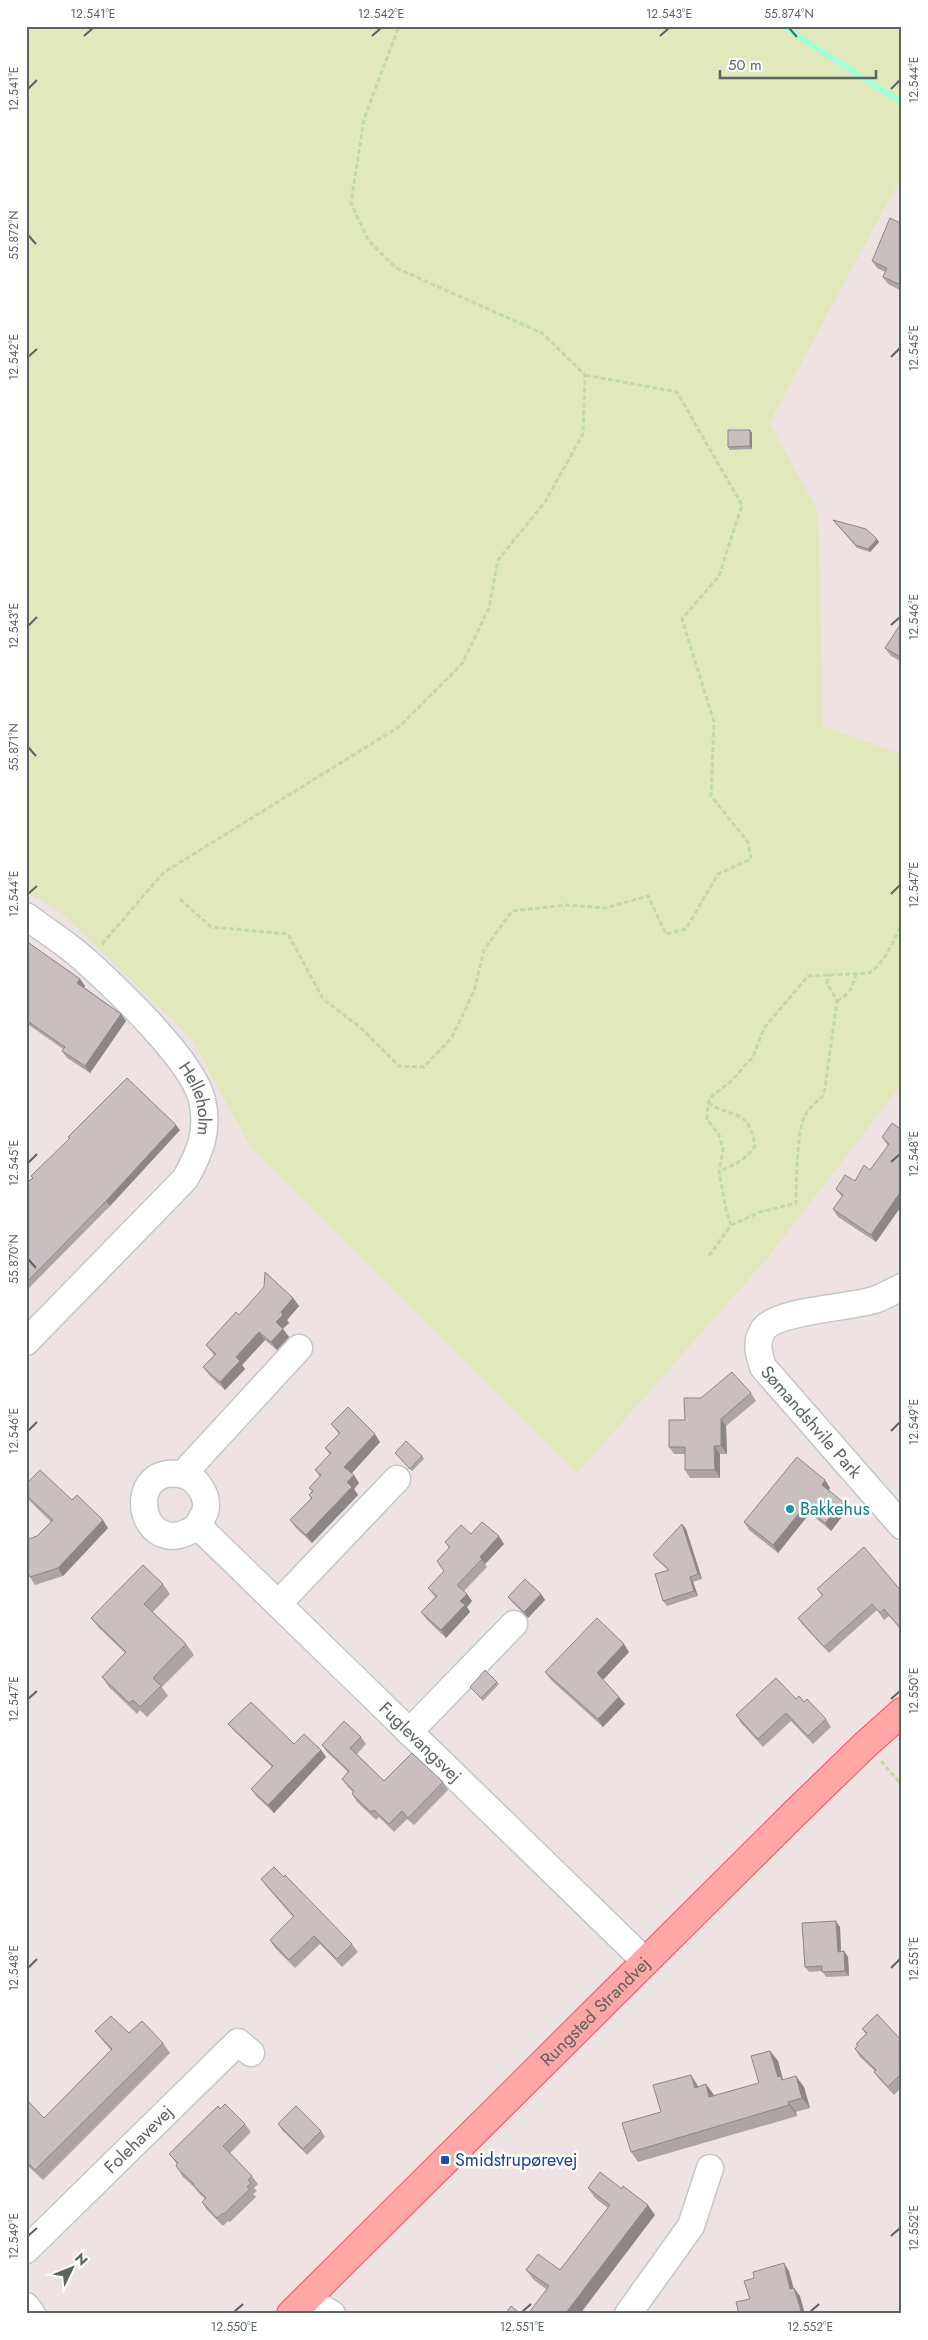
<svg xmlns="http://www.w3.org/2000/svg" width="928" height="2340" font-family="Jost,sans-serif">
	<rect width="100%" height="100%" fill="#eee2e2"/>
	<path fill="#e1e8bc" d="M26,26H902V179L897,185L769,423L818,511L823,726L902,755V1084L765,1261L577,1473L251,1148L192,1039L59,911L26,892Z"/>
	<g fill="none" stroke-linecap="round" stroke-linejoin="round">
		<path stroke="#a1ffda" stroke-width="6" d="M782,26L902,103"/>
		<defs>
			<g id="minor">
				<path id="s1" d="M26,916C46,931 69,945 87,962C118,990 193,1061 202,1100C209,1131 200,1153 185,1179L26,1342"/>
				<path id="s2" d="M902,1287C893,1291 883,1297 874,1300C849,1308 776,1310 763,1330C755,1343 759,1354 763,1367L902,1526"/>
				<path d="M183,1474L299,1348"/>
				<path id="s3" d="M198,1526C200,1521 203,1516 205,1512C210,1496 196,1476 180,1474C121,1465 140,1567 198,1526L645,1961"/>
				<path d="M278,1604L397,1479"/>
				<path d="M409,1732L514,1624"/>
				<path id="s4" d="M26,2250L238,2042L251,2053"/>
				<path d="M306,2298L332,2314"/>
				<path d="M26,2306L32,2314"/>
				<path d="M628,2314L691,2226L710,2168"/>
			</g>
			<g id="major">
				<path id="s5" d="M291,2314L795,1813L864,1746L902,1712"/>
			</g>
		</defs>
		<use href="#minor" stroke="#c1c9c7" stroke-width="29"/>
		<use href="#major" stroke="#fd4c60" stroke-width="30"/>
		<path stroke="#c1db9e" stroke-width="3" stroke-dasharray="5 2.5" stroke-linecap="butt" d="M180,899L211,927L288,934L323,999L361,1028L399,1066L424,1067L452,1037L474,991L484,950L512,911L567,905L605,908L648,896L666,934L686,929L718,874L751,859L748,842L711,796L714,722L682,619L719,576L742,505L677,392L585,375
			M102,944L163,873L400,726L462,664L489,608L498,560L545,502L583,434L585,375L542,333L396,268L368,240L351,203L364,119L399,26
			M837,1001C850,994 853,987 856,973
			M708,1103C735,1120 748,1107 755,1146C747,1159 733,1166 719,1171
			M731,1225L760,1212L796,1203C796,1185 797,1132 804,1118C808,1108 817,1102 824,1095L837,1001L827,983L829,974
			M709,1256L731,1225L726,1210L719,1171L723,1149L719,1135L707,1119L708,1103L712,1096L730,1082L753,1057L764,1028L808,976L869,973C886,962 893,941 902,923
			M881,1761L902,1785"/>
		<use href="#minor" stroke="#fff" stroke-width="26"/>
		<use href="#major" stroke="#ffa6a6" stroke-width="28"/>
	</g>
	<path fill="#ada4a5" d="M902,224V291L888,284L883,277L885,272L877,268L872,261Z
		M750,430L752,433V449L730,450L728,447Z
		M833,520L879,542L870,552L857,548Z
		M902,626V662L891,656L885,648Z
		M26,941L80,979L85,986L84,987L121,1014L126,1021L90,1073L67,1058L62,1051L63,1049L26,1023Z
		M180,1130L110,1206L26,1291V1184L70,1139L68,1137Z
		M902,1130V1205L876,1242L838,1217L833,1209L842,1197L836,1189L855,1181L870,1170L888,1146L882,1137Z
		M293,1298L299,1306L287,1320L289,1323L283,1329L289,1337L277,1350L265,1340L242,1365L245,1369L225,1390L209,1375L203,1367L214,1355L206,1345L239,1315Z
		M751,1393L756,1401L726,1426L727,1454H720V1478H690L685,1470V1454H674L669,1447L685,1420L701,1398Z
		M331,1424L380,1442L352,1473L359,1483L354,1489L358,1495L312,1543L296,1528L290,1520L311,1498L309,1495L312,1491L309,1488L320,1477L315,1470L330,1455L325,1448L339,1434Z
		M395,1453L422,1456L424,1459L412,1471Z
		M825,1480L830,1488L829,1490L848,1509L831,1531L810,1513L778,1553L749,1530L744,1522Z
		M26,1484L72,1500L108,1528L63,1576L35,1585L30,1577L37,1536L51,1522L26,1497Z
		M686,1529L702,1579L693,1582L698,1596L667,1606L663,1601L668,1570L657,1560L653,1555Z
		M471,1534L504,1544L485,1564L487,1567L464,1591L467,1594L472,1601L467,1607L470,1612L446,1638L427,1620L421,1612L435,1597L428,1588L444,1571L449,1548L445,1542Z
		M163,1584L170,1594L153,1612L186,1644L194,1655L162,1687L168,1696L147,1717L140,1710L137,1714L109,1687L102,1677L125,1653L99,1628L91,1618Z
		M817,1589L902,1592V1631L889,1616L884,1620L877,1610L829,1653L802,1624L798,1618L822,1596Z
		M541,1594L545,1600L528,1618L512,1602L508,1597Z
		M629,1652L603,1680L619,1697L625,1704L603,1727L551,1680L545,1672Z
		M497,1682L499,1684L483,1701L470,1687Z
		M796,1699L804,1702L826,1719L831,1727L813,1744L791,1721L763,1747L741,1723L736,1715Z
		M228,1724L294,1744L321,1750L326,1757L274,1813L256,1796L251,1789L272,1767L234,1731Z
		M361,1737L366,1744L357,1754L384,1781L443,1782L448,1790L414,1825L407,1819L394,1832L379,1817L376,1820L357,1802L352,1794L353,1792L347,1786L342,1779L348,1772L327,1752L322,1745Z
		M261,1879L352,1944L358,1952L342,1967L320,1944L295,1968L275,1948L270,1940L293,1917L267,1887Z
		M840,1927L841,1952L844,1951L848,1957L849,1976L826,1977L822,1971L809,1972L805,1967Z
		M862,2029L902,2041V2087L894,2095L880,2080L874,2072L875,2071L860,2057L855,2049L866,2034Z
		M95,2031L129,2033L163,2043L170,2053L43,2180L26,2164V2099L44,2118L111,2050L103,2041Z
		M770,2051L778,2061L783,2080L804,2087L810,2108L796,2112L797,2116L638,2162L631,2152L661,2112L698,2087L706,2084L714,2096L759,2083Z
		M220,2109L245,2124L251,2132L230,2153L252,2176L258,2184L254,2188L257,2191L253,2194L256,2197L230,2222L228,2221L223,2226L207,2210L202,2202L205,2199L199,2193L194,2187L183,2177L178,2169L177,2164L169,2154Z
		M278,2124L321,2131L325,2137L307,2155L282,2130Z
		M588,2188L655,2215L546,2289L534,2280L526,2270H560L608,2208L595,2198Z"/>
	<path fill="#8d8686" d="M902,278V289L899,284Z
		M750,430L752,433V449L750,446Z
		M877,539L879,542L870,552L868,549Z
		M80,979L85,986L82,990L77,983Z
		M121,1014L126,1021L90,1073L85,1066Z
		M176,1125L180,1130L110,1206L106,1201Z
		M899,1194L902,1198V1205L876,1242L871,1235Z
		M293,1298L299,1306L287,1320L289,1323L281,1330L276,1322L281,1312Z
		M283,1329L289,1337L277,1350L271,1342Z
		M259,1332L265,1340L242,1365L245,1369L225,1390L220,1382L236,1357Z
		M721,1419L726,1426L727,1454L721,1446Z
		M375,1434L380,1442L350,1475L344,1467Z
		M714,1446L720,1454V1478L715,1470Z
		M354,1475L359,1483L354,1489L358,1495L312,1543L306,1535L347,1482Z
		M825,1480L830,1488L827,1492L822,1485Z
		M843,1502L848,1509L831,1531L825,1523Z
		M805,1506L810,1513L778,1553L773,1545Z
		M103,1520L108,1528L63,1576L58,1568Z
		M682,1524L686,1529L702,1579L698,1574Z
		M499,1536L504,1544L485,1564L480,1557Z
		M690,1577L693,1582L698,1596L694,1591Z
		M467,1594L472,1601L467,1607L470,1612L446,1638L441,1630L460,1601Z
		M541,1594L545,1600L528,1618L524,1612Z
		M624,1644L629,1652L602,1681L597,1673Z
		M619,1697L625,1704L603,1727L598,1719Z
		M321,1750L326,1757L274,1813L268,1805Z
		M836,1921L840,1927L841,1957L838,1952Z
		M844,1951L848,1957L849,1976L845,1971Z
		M770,2051L778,2061L783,2080L788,2087L778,2077Z
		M691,2075L698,2086L702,2098L695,2088Z
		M796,2076L804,2087L810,2108L802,2098Z
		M706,2084L714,2095L717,2108L709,2097Z
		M788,2102L796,2112L797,2116L789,2105Z
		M648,2205L655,2215L580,2314H565Z
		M784,2263L789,2271L796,2297L790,2289Z
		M794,2288L800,2296L805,2314H802Z"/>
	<path fill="#c9bfc0" stroke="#8d8686" d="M890,218L902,224V278L899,284L883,277L887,268L872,261Z
		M728,430H750V446L728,447Z
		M833,520L866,529L877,539L868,549L856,545Z
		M900,625L902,626V658L885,648Z
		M26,941L80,979L77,983L121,1014L85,1066L62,1051L65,1047L26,1020Z
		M127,1078L176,1125L106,1201L26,1283V1184L33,1178L31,1176L70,1138L68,1137Z
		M892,1123L902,1130V1196L899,1194L871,1235L833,1209L843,1195L836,1189L845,1175L855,1181L864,1165L870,1170L889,1144L882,1137Z
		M265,1272L293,1298L281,1312L283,1315L276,1322L283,1329L271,1342L259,1332L236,1357L240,1361L220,1382L203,1367L216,1354L206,1345L236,1312L239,1315L264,1287Z
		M732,1372L751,1393L721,1419V1446H714L715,1470H685V1447H669V1420H685L684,1398H701Z
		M348,1407L375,1434L344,1467L354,1475L347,1482L352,1487L306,1535L290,1520L312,1498L309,1495L313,1491L309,1488L321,1475L315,1470L331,1453L325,1448L340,1433L331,1424Z
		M406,1441L422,1456L410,1469L395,1453Z
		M797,1457L825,1480L822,1485L843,1502L825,1523L805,1506L773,1545L744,1522Z
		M40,1470L72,1500L77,1495L103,1520L58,1568L30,1577L26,1568V1540L37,1536L53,1520L26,1495V1484Z
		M482,1522L499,1536L480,1557L482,1559L457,1585L467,1594L460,1601L465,1605L441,1630L421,1612L437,1596L428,1588L444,1571L437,1561L450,1547L445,1542L461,1525L471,1534Z
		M682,1524L698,1574L690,1577L694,1591L663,1601L655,1574L669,1570L653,1555Z
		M864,1547L902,1592V1630L884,1609L880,1613L872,1604L824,1647L798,1618L823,1595L817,1589Z
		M143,1565L163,1584L144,1604L186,1644L153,1678L161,1686L140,1707L133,1700L129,1703L102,1677L126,1652L91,1618Z
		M525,1579L541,1594L524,1612L508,1597Z
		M597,1618L624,1644L597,1673L619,1697L598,1719L545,1672Z
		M485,1670L497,1682L481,1698L470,1687Z
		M776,1678L796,1699L799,1696L804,1702L807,1699L826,1719L808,1736L786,1713L758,1739L736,1715Z
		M251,1702L294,1744L304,1734L321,1750L268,1805L251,1789L273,1766L228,1724Z
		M344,1721L361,1737L350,1748L384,1781L412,1753L443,1782L408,1818L402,1811L389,1824L374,1810L371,1812L352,1794L354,1791L342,1779L349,1771L322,1745Z
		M274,1867L284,1877L285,1875L352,1944L337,1959L314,1936L289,1960L270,1940L294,1916L261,1879Z
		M836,1921L838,1952L844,1951L845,1971L822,1972V1966L805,1967L802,1923Z
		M877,2014L902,2041V2073L888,2087L874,2072L876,2070L855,2049L858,2045L856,2044L867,2033L862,2029Z
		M111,2016L129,2033L142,2021L163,2043L35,2170L26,2161V2099L44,2118L112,2049L95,2031Z
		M770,2051L778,2077L781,2076L782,2080L796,2076L802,2098L788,2102L789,2105L631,2152L622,2123L661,2112L653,2085L691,2075L695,2088L706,2084L709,2097L759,2083L751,2056Z
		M225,2104L245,2124L223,2146L252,2176L248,2180L251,2183L247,2187L250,2189L224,2214L223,2213L217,2218L202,2202L206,2198L193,2185L194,2184L178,2169L176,2165L178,2163L169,2154L218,2106L220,2109Z
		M296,2106L321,2131L303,2149L278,2124Z
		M600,2172L622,2189L623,2186L648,2205L565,2314H528L549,2286L526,2270L538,2254L560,2270L610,2205L588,2188Z
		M784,2263L790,2289L794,2288L802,2314H739L736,2302L750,2299L744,2281L754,2278L753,2272Z
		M511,2306L521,2314H505Z"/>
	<path fill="none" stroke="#5a6461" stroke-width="2" d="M789,28L797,37M84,36L93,28M372,36L381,28M660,36L669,28M28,89L37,80M891,89L900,80M28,235L36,244M28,357L37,349M891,357L900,348M891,625L900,617M28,626L37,617M28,747L36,756M28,894L37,886M891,894L900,885M891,1162L900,1154M28,1163L37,1154M28,1259L36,1268M28,1431L37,1422M891,1431L900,1422M28,1699L37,1691M891,1699L900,1691M28,1968L37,1959M891,1968L900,1959M28,2236L37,2228M891,2236L900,2228M234,2312L243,2304M522,2312L531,2304M810,2312L819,2304"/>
	<circle fill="#0f9aa8" stroke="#fff" stroke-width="2" cx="790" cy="1509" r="5"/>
	<rect fill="#1a4fb4" stroke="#fff" stroke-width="2" x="440" y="2155" width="10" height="10" rx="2.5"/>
	<g text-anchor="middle" stroke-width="5" stroke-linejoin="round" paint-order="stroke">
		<g font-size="18" fill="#5a6461" stroke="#fff">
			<text dy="6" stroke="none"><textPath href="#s1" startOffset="255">Helleholm</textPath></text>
			<text dy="6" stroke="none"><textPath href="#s2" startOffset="259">Sømandshvile Park</textPath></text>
			<text dy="6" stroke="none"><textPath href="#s3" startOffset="506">Fuglevangsvej</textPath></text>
			<text dy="6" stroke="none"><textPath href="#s5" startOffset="429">Rungsted Strandvej</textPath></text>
			<text dy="6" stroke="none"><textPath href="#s4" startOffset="158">Folehavevej</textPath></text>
		</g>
		<g font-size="18" fill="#0d838f" stroke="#fff" text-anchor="start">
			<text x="800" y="1515">Bakkehus</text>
		</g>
		<g font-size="18" fill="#164399" stroke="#fff" text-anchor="start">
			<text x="455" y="2166">Smidstrupørevej</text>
		</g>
	</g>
	<rect width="928" height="2340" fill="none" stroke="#ffffff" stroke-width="55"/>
	<g transform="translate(72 2268) rotate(47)" stroke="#ffffff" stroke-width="4" paint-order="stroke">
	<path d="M0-4L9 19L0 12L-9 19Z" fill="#5a6461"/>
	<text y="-8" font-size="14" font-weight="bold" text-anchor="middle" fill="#5a6461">N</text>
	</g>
	<path d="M720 70v8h156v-8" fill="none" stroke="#5a6461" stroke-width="2.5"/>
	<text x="728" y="70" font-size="15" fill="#5a6461" stroke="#ffffff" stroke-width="4" paint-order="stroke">50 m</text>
	<rect x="28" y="28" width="872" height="2284" fill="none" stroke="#5a6461" stroke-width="2"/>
	<g font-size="12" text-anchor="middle" fill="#5a6461">
		<text x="93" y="18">12.541°E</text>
		<text x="381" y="18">12.542°E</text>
		<text x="669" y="18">12.543°E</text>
		<text x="789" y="18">55.874°N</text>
		<text transform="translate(914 80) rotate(-90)" y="4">12.544°E</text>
		<text transform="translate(14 89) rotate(-90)" y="4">12.541°E</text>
		<text transform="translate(14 235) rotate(-90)" y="4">55.872°N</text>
		<text transform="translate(914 348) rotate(-90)" y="4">12.545°E</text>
		<text transform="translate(14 357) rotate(-90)" y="4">12.542°E</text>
		<text transform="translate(914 617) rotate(-90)" y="4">12.546°E</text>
		<text transform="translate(14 626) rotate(-90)" y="4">12.543°E</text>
		<text transform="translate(14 747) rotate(-90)" y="4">55.871°N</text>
		<text transform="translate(914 885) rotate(-90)" y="4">12.547°E</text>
		<text transform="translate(14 894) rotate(-90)" y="4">12.544°E</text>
		<text transform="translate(914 1154) rotate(-90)" y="4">12.548°E</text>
		<text transform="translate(14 1163) rotate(-90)" y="4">12.545°E</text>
		<text transform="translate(14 1259) rotate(-90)" y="4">55.870°N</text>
		<text transform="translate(914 1422) rotate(-90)" y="4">12.549°E</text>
		<text transform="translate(14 1431) rotate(-90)" y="4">12.546°E</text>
		<text transform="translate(914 1691) rotate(-90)" y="4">12.550°E</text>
		<text transform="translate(14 1699) rotate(-90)" y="4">12.547°E</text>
		<text transform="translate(914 1959) rotate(-90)" y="4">12.551°E</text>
		<text transform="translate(14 1968) rotate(-90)" y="4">12.548°E</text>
		<text transform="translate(914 2228) rotate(-90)" y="4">12.552°E</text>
		<text transform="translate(14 2236) rotate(-90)" y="4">12.549°E</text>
		<text x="234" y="2331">12.550°E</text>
		<text x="522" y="2331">12.551°E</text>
		<text x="810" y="2331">12.552°E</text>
	</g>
</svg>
